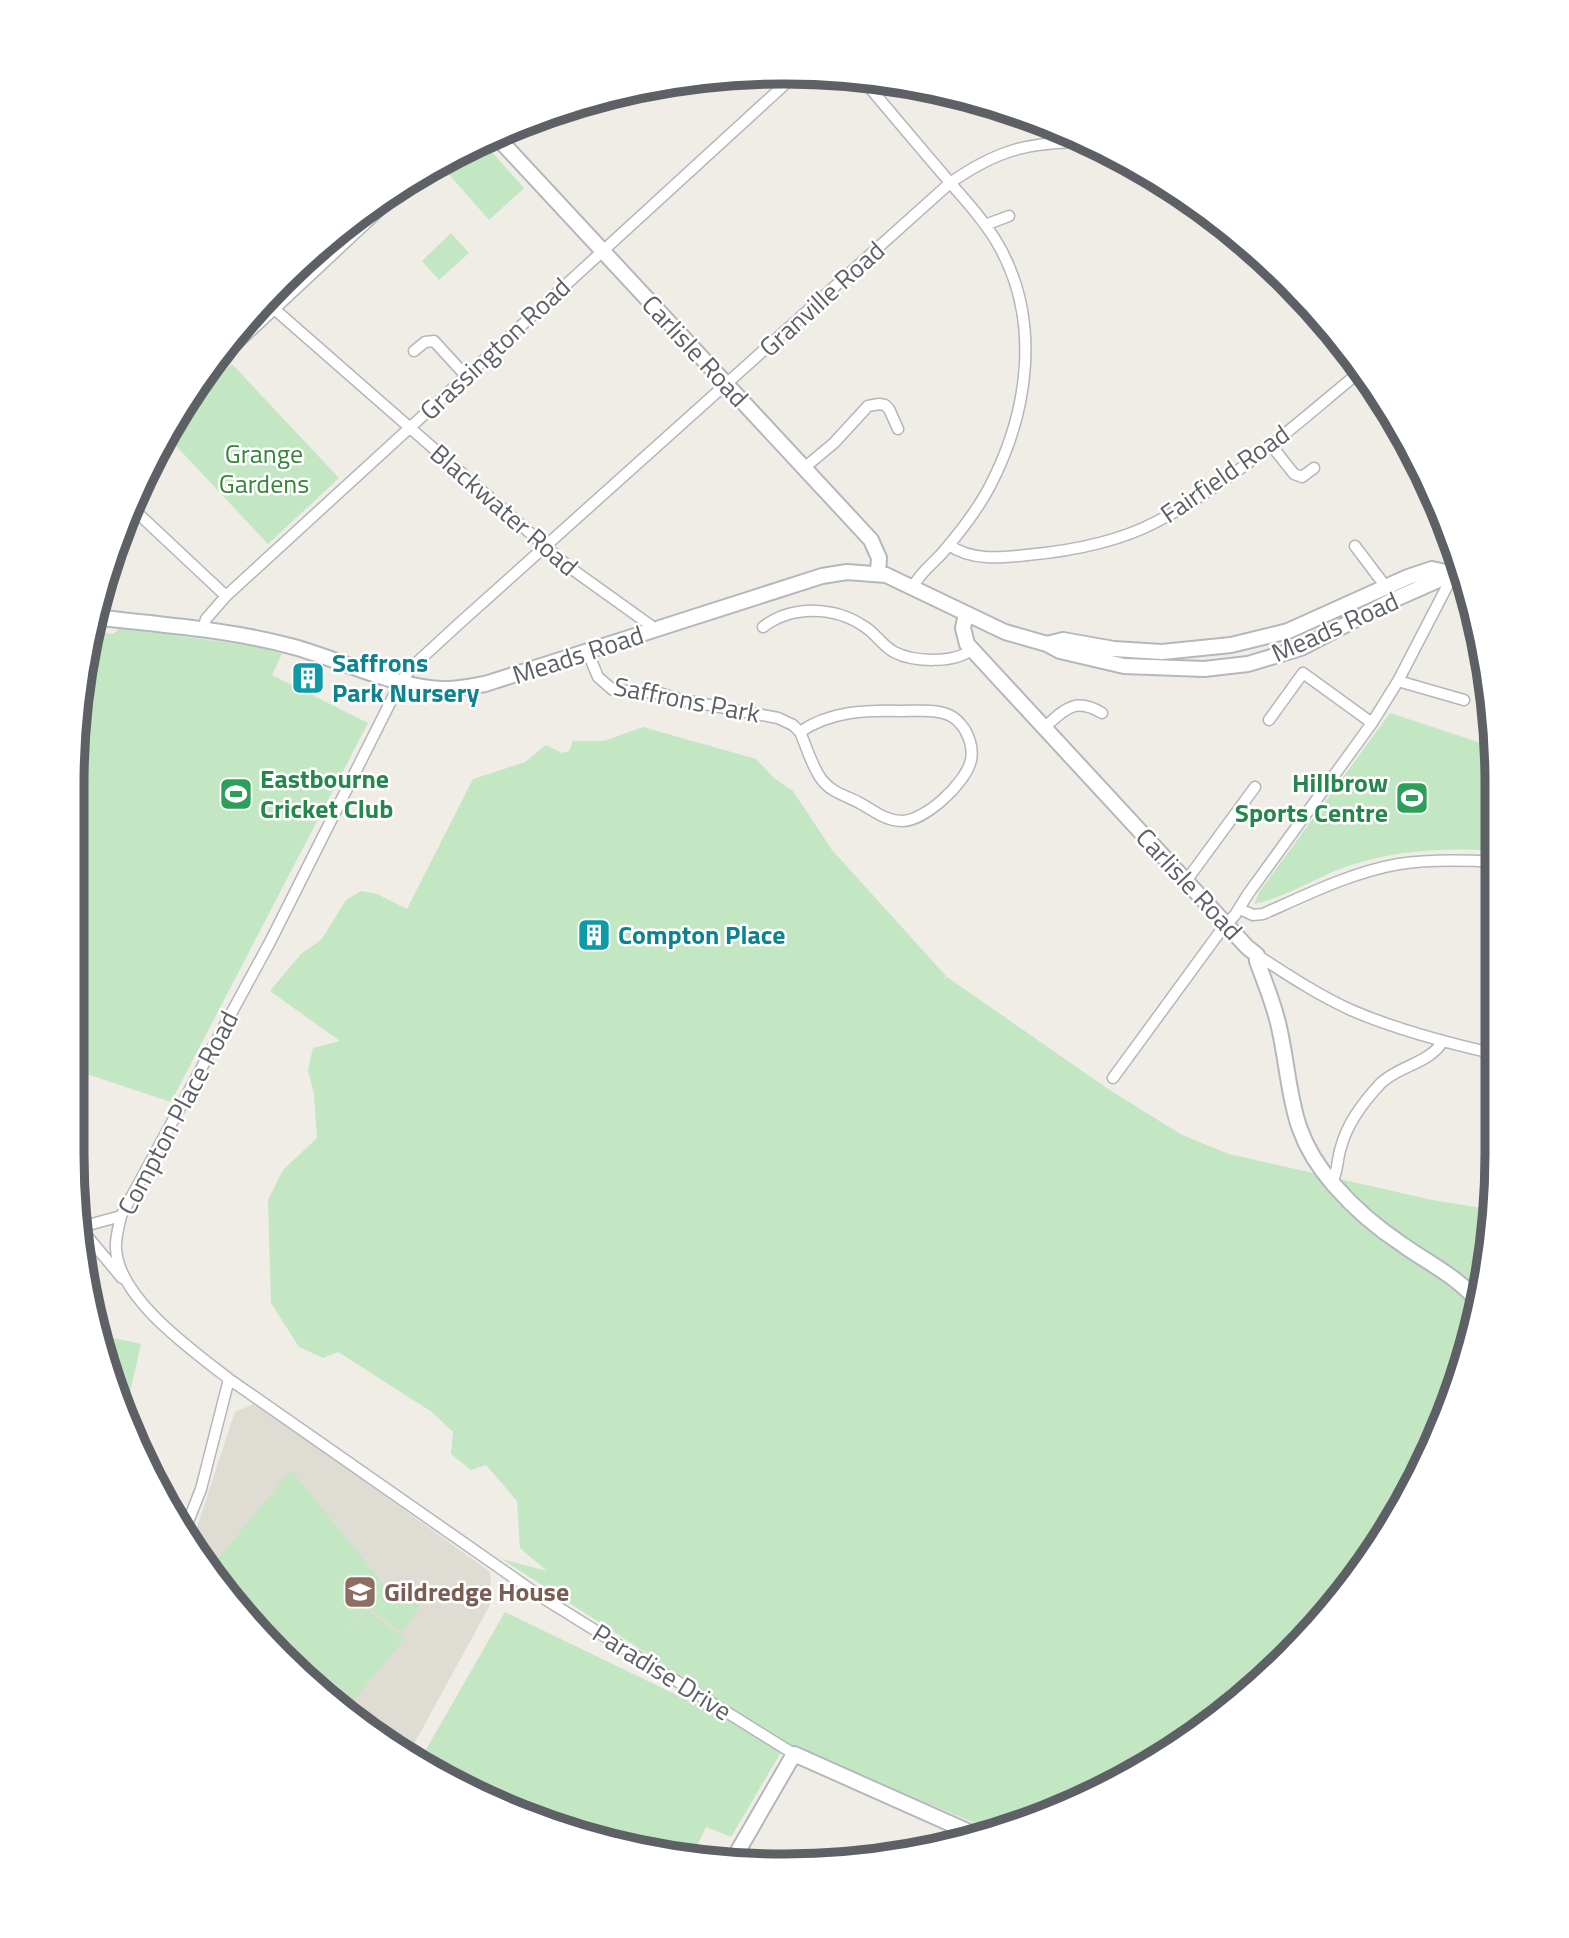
<svg xmlns="http://www.w3.org/2000/svg" width="1569" height="1938" font-family="'Titillium Web',sans-serif">
	<rect width="100%" height="100%" fill="#efede6"/>
	<path fill="#dfdcd4" d="M256,1403L489,1571L491,1578L490,1605L408,1755L280,1657L192,1542L235,1412Z"/>
	<path fill="#c3e6c3" d="M482,141L524,188L489,220L446,171L476,143Z
		M451,233L469,253L439,280L422,261Z
		M232,364L339,478L268,544L165,434L175,417Z
		M120,628L261,647L282,654L272,675L368,723L171,1102L72,1069L73,737L80,689L98,649L100,632L113,634Z
		M1390,713L1496,748V851C1445,847 1394,850 1345,867C1319,876 1280,900 1254,904L1260,891Z
		M643,727L756,759L774,778L793,791L832,850L946,976L942,980L947,977L1108,1089L1182,1135L1229,1154L1432,1200L1494,1210L1473,1338L1424,1468L1350,1588L1254,1690L1100,1793L1000,1827L991,1822L980,1825L792,1748L502,1559L547,1571L520,1548L517,1501L486,1465L471,1470L451,1454L453,1432L432,1412L338,1352L323,1358L299,1347L271,1303L268,1200L283,1170L317,1138L314,1094L308,1070L313,1048L340,1041L270,991L301,954L322,939L346,900L361,891L377,894L407,909L473,779L525,762L546,745L562,753L569,751L573,741H604Z
		M95,1334L141,1344L126,1410L96,1338Z
		M291,1470L385,1586L420,1606L402,1633L367,1606L329,1655L367,1609L404,1639L354,1700L317,1669L313,1675L295,1669L280,1657L211,1567Z
		M505,1612L784,1747L731,1837L706,1827L692,1856L587,1835L420,1760Z"/>
	<g fill="none" stroke-linecap="round" stroke-linejoin="round">
		<defs>
			<path id="street" d="M861,77C889,111 918,145 947,179C965,200 985,221 999,246C1041,321 1029,411 990,486C978,509 961,531 944,551C934,563 920,572 913,587
				M985,225L1009,216
				M264,300L569,567L650,625L654,631
				M414,351L425,342L434,341L466,376
				M208,371L409,183
				M1271,445L1294,474L1302,477L1314,468
				M804,468L834,443L868,406L879,404L885,405L889,409L898,429
				M129,505L226,596
				M949,545C971,561 1001,558 1027,555C1071,551 1116,543 1156,522C1232,483 1296,424 1362,370
				M1355,546L1386,587
				M763,627C792,605 835,606 865,627C876,634 883,646 894,652C913,662 955,664 972,649
				M203,629L206,619L226,596L795,75
				M588,653L598,677L613,690L659,693L683,700L778,718L793,725L800,732C830,711 866,710 902,711C917,711 935,709 949,715C956,718 961,724 965,730C970,739 973,750 971,760C966,783 925,821 902,821C885,821 873,810 858,802C846,796 831,792 822,780C812,767 807,748 800,732
				M1398,681L1464,700
				M1269,720L1303,673L1372,723
				M1045,727C1065,709 1075,697 1102,713
				M1186,881L1255,787
				M1240,909L1253,915L1263,914C1306,895 1352,872 1399,864C1431,859 1463,860 1496,862
				M1257,955C1288,975 1318,995 1351,1010C1397,1030 1447,1043 1496,1054
				M1113,1078L1222,929L1235,915L1248,894L1372,723L1398,681L1454,573L1461,567
				M1332,1183C1338,1171 1337,1159 1341,1147C1347,1124 1365,1100 1381,1083C1400,1065 1429,1064 1443,1041
				M81,1227L121,1216
				M82,1230L122,1278
				M229,1379L540,1596L794,1754
				M184,1532L201,1489L229,1379C192,1350 119,1299 116,1249C115,1238 119,1226 121,1216L270,942L401,681L414,665L462,621L950,183C997,150 1028,142 1086,142
				M819,1859L827,1857L831,1859"/>
			<path id="secondary" d="M495,135L871,540L879,558L878,573
				M966,614L963,628L967,644L1247,947L1257,955V961C1265,983 1274,1004 1279,1027C1293,1090 1287,1132 1334,1185C1354,1208 1377,1228 1403,1245C1428,1263 1460,1278 1479,1303
				M94,617C161,625 229,629 294,647C338,659 404,691 448,689C460,689 473,686 485,684L822,576L847,572L886,575L1005,632L1047,644L1060,651L1124,666L1204,669L1248,664L1301,648L1393,600L1454,573
				M1047,644L1063,640L1114,649L1162,652L1231,645L1288,631L1408,577L1432,569L1464,576
				M731,1863L794,1754L976,1835"/>
		</defs>
		<use href="#street" stroke="#b3b6ba" stroke-width="13"/>
		<use href="#secondary" stroke="#b4b8bd" stroke-width="18"/>
		<use href="#street" stroke="#fff" stroke-width="10"/>
		<use href="#secondary" stroke="#fff" stroke-width="14"/>
	</g>
	<defs>
		<symbol id="building-square" viewBox="-11 -11 22 22"><rect x="-9" y="-9" width="18" height="18" rx="4" fill="#0f9aa8" stroke="#fff"/><path d="M-4-6H4V6H1V3H-1V6H-4ZM-2.5-4.3h1.7v1.8h-1.7ZM.8-4.3h1.7v1.8H.8ZM-2.5-1h1.7V.8h-1.7ZM.8-1h1.7V.8H.8Z" fill="#fff"/></symbol>
		<symbol id="stadium-square" viewBox="-11 -11 22 22"><rect x="-9" y="-9" width="18" height="18" rx="4" fill="#2e9e5b" stroke="#fff"/><path d="M0-5a6.5 5 0 1 0 0 10a6.5 5 0 1 0 0-10ZM-3.5-1.8h7v3.6h-7Z" fill="#fff"/></symbol>
		<symbol id="school-square" viewBox="-11 -11 22 22"><rect x="-9" y="-9" width="18" height="18" rx="4" fill="#8d6e63" stroke="#fff"/><path d="M0-5L7-2L0 1L-7-2ZM-4 1L0 2.5L4 1V4Q0 6-4 4Z" fill="#fff"/></symbol>
	</defs>
	<g fill-rule="evenodd">
		<use href="#building-square" x="289" y="659" width="38" height="38"/>
		<use href="#stadium-square" x="217" y="775" width="38" height="38"/>
		<use href="#stadium-square" x="1393" y="779" width="38" height="38"/>
		<use href="#building-square" x="575" y="916" width="38" height="38"/>
		<use href="#school-square" x="341" y="1573" width="38" height="38"/>
	</g>
	<g text-anchor="middle" stroke-width="5" stroke-linejoin="round" paint-order="stroke">
		<g font-size="26" fill="#5d6166" stroke="#fff">
			<text transform="translate(822 299) rotate(-42)" y="9">Granville Road</text>
			<text transform="translate(495 349) rotate(-43)" y="9">Grassington Road</text>
			<text transform="translate(695 351) rotate(47)" y="9">Carlisle Road</text>
			<text transform="translate(1225 474) rotate(-35)" y="9">Fairfield Road</text>
			<text transform="translate(504 510) rotate(41)" y="9">Blackwater Road</text>
			<text transform="translate(1335 627) rotate(-24)" y="9">Meads Road</text>
			<text transform="translate(578 655) rotate(-18)" y="9">Meads Road</text>
			<text transform="translate(687 700) rotate(11)" y="9">Saffrons Park</text>
			<text transform="translate(1189 884) rotate(47)" y="9">Carlisle Road</text>
			<text transform="translate(178 1113) rotate(-62)" y="9">Compton Place Road</text>
			<text transform="translate(662 1672) rotate(32)" y="9">Paradise Drive</text>
		</g>
		<g font-size="26" fill="#37833c" stroke="#fff">
			<text x="264" y="463">Grange<tspan x="264" dy="30">Gardens</tspan></text>
		</g>
		<g font-size="26" font-weight="bold" fill="#0d838f" stroke="#fff" text-anchor="start">
			<text x="332" y="672">Saffrons<tspan x="332" dy="30">Park Nursery</tspan></text>
			<text x="618" y="944">Compton Place</text>
		</g>
		<g font-size="26" font-weight="bold" fill="#27864d" stroke="#fff" text-anchor="start">
			<text x="260" y="788">Eastbourne<tspan x="260" dy="30">Cricket Club</tspan></text>
			<text x="1388" y="792" text-anchor="end">Hillbrow<tspan x="1388" dy="30">Sports Centre</tspan></text>
		</g>
		<g font-size="26" font-weight="bold" fill="#785e54" stroke="#fff" text-anchor="start">
			<text x="384" y="1601">Gildredge House</text>
		</g>
	</g>
	<path d="M0 0H1569V1938H0ZM784 84H785A700 700 0 0 1 1485 784V1154A700 700 0 0 1 785 1854H784A700 700 0 0 1 84 1154V784A700 700 0 0 1 784 84Z" fill="#fff" fill-rule="evenodd"/>
	<path fill="none" stroke="#5d6166" stroke-width="9" d="M784 84H785A700 700 0 0 1 1485 784V1154A700 700 0 0 1 785 1854H784A700 700 0 0 1 84 1154V784A700 700 0 0 1 784 84Z"/>
</svg>
